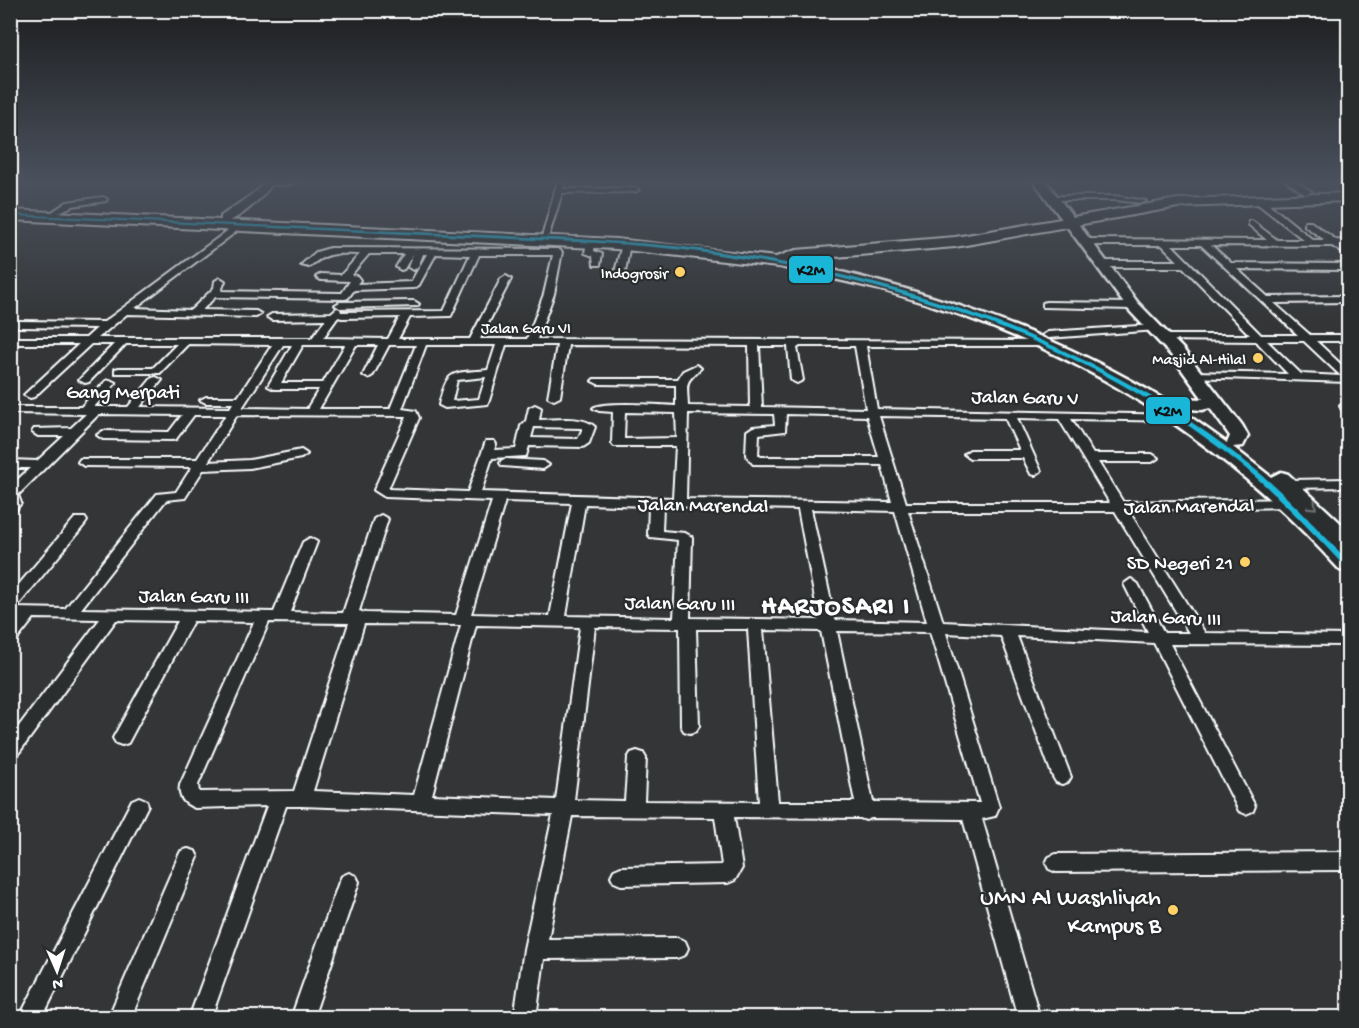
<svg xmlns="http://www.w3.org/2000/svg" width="1359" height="1028" font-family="'Gochi Hand',sans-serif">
	<rect width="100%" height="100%" fill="#333536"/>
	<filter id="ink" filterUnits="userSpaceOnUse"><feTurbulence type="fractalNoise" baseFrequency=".0167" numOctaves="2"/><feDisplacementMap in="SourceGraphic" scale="12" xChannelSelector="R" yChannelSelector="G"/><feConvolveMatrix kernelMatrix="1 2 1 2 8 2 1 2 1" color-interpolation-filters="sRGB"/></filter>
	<g filter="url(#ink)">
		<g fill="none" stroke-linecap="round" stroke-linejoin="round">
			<defs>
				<path id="street" d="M267,180H293L296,182C289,186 271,186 264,182Z
					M558,180H566L563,189L635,188L639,190L635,192L562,193L549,235L542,237Z
					M1285,180H1294L1312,192L1305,194Z
					M1053,196H1115L1146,201L1142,203L1115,200H1050V196Z
					M103,197L107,199L106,201L72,206L56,214L52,212L67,202Z
					M1254,197H1260L1313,240H1325L1305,226V222H1311L1336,240L1348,241V245L1343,246L1348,249V256L1332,246L1211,245L1231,263L1348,264V270L1237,269L1268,297L1348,296V302L1274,303L1310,335H1348V341H1316L1348,371V382L1189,377L1188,375L1193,372L1288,374L1256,341L1158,340V336L1162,335H1250L1183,267H1100L1096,264L1100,261H1178L1162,245H1086L1082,242L1086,239L1267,240L1249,225V221H1252L1277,240H1304L1254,201ZM1172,245H1201L1298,335H1261ZM1267,341H1304L1341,376L1301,374Z
					M238,223L245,225L135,308L191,310L214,288L215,281L220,278L225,281L221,291L342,293L350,281L321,280L316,277L321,274L341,275L360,254C336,254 328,251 309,267L301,265L316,252L330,248L558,249L562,252L554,294L537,339L1046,341L1047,343L1042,346H866L877,409L1182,415L1184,417L1178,421L1071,419L1093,454H1152L1158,458L1152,462H1098L1123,502L1289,499L1296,503L1289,507L1128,510L1205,633L1348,635V645L1170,644L1255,806L1253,811L1246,814L1239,811L1154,643L1017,636L1071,777L1068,782L1062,784L1056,782L1053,777L1001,636L946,633L999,807L995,816L982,819L1040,1018H1018L963,819L871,818L866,820L860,818L734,817L742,868L735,880L728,883L621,885L614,882L611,876L614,870L621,867L722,865L715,817L572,816L548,939L677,938L685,941L688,948L685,955L677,958L544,959L536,1018H514L524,949L553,815L301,806H286L211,1018H189L267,806L195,808C184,804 178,797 180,785L254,622L193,621L128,743L122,745L116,743L113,738L178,621L116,620L18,754L12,756L10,738L100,619L34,618L16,641L10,642V626L17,618H10V595L75,518H85L87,521L85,524L16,608L65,609L157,494L176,492L192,467L84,466L78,462L80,459H197L226,415H194L176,439L172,440L103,439L97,435L103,431L169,432L182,415L99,414L18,495L21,503L15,511L10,512V487L30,468H10V460L37,461L64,436H38L32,432L34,429L71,428L86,414L10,413V407H81L106,381L110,380L116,383L94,407H128L152,378L156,377L162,380L140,407L230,408L233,403H206L200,400L206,397H238L272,345L188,344L160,373H115V369L119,368H153L177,344H126L89,382L85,383L79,380L81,378L114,344H91L34,397L30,398L24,395L26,393L79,344H10V338H86L97,328L18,327L13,324L18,321L104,322ZM369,254H404L396,267L401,270L404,269L413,254L408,267L413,270L418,267L423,254H427L411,282L357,284L360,280L357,276L351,275ZM436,254L470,255L444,311L341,312L340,309L337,308L331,313L272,314L267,317L272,320L326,319L312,338H98L127,314L256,317L261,314L256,311L202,310L215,297L345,299L348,298L354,290L414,288L419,285ZM479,255H553L544,294L527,339H480L511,279L506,276L501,279L470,339H398L410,317L451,316ZM338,317L342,318L400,317L388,339L323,338ZM283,345H292L268,386L274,389H319L308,407L309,409L242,408ZM303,345H345L323,383H281ZM356,345H378L363,375L368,378L373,375L389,345H416L390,409H319ZM426,345H496L488,370C452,374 448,367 439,405L445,408L488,404L506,345H557L548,397L554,400L560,397L568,345L749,346L750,407L688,406C687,381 684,384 701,368L696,365L683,371L678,379H594L592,381L598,384L676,385V406C660,405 602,401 593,408L599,411L613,412L612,443L614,446H676L673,498L481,492L492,458L526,456L529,446L583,447L589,443L595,427C583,415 555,420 539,420L541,408L535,405L529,408L526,421L521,426L516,449L494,450L496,444L494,441H486L468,492L388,489L419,418L416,411L402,409ZM759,346H788L791,380L797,383L803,380L797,348L800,346H855L866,409L762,407ZM486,377L479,399L452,401L457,380ZM625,412L676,413L677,438L624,439ZM688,413L774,414L775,425L753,427L747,431L746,455L753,464L882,465L892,502L686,499ZM786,414L867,416L879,457H761L758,455L759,434L785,431ZM237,415L407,416L374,490L385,497L492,501L456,615L365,613L359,611L388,519L381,515L374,519L343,613L290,612L317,542L310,538L303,542L274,612L81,609L166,500L185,498L203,470L250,468L301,458L307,454L301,450L250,460L208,462ZM879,416L1005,418L1020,450H970L964,454L970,458H1023L1031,474L1035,475L1041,471L1017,418L1059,419L1110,503H906ZM534,427L581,428H583L578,439L531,438ZM505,501L572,503L550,616L471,614ZM585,504L649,506L648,534L650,537L678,540L674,618L566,616ZM663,506L798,509L819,620L690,618L692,537L685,533L662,531ZM811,509L895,511L927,622L835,620ZM908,511H1115L1189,633H1164L1138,584L1131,579L1124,584L1148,632L943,622ZM269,622L349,623L294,791L199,792L198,785ZM364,624L461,625L414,795L313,791ZM476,625L580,627L556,800L432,795ZM595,627L680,628L681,726L684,731L690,733L696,731L699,726L696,629H748L759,802L644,801L646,758L643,753L637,751L631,753L628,758L625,801L574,800ZM763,630L821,631L855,802H778ZM837,631L930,632L980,803L873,802Z
					M591,239L595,242L594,251L602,254L600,265H594L593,256L585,253L587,242Z
					M626,241L630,244L625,272L620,275L615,272L622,244Z
					M414,301L419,304L417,306L340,308L335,305L340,302Z
					M1046,302L1133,303L1138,306L1133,309L1043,307V303Z
					M1153,325L1158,328L1157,330L1048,338L1043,335L1048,332Z
					M1348,401V414L1344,413L1340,406Z
					M506,459L543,461L549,465L543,469L502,466L500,463L502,460Z
					M1348,479V487L1290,488L1284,484L1290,480Z
					M139,797L146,800L148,805L42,1018H19L132,800Z
					M188,849L195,851L198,857L131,1018H108L178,857L181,851Z
					M1348,852V870L1056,872L1049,869L1046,863L1049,857L1056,854Z
					M349,873L356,876L359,882L313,1018H291L339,882L342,876Z"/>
				<path id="secondary" d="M265,180H275C267,193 237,224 221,222V216L258,190Z"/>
				<path id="primary" d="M1033,180H1045L1138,303L1183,349L1242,425L1248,436L1243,446L1233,447L1271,477L1281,472L1288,474L1348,530V547L1343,546L1348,552V572L1340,570C1216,433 1071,344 893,293C853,282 813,275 773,265L771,262L778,258C916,286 1047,328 1168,402L1176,398L1203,399L1171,355L1128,309ZM1178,408L1202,410L1210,408L1230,436L1227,443Z"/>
				<path id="highway" d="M1348,193V201L1178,207L955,247L799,260L778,267L616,249L10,220V210L616,239L776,257L796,250L955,237L1178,199Z"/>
			</defs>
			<use href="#street" stroke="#fff" stroke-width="4"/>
			<use href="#secondary" stroke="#fff" stroke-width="4"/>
			<use href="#primary" stroke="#fff" stroke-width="5"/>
			<use href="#highway" stroke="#fff" stroke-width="4"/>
			<use href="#street" fill="#2a2d2e" fill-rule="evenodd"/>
			<use href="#secondary" fill="#2a2d2e" fill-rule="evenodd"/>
			<use href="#primary" fill="#2a2d2e" fill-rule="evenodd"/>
			<use href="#highway" fill="#2a2d2e" fill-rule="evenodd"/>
			<defs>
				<path id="bus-1" d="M10,214L577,239C622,242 668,244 713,251C905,278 1098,342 1251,466C1286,494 1317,528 1348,561V567H1345C1313,533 1281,498 1245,468C1094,345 903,281 712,254C667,247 622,244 577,242L10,216Z"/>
			</defs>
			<use href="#bus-1" stroke="#2a2d2e" stroke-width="4"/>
			<use href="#bus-1" fill="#1ab6d8" fill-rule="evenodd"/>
		</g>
		<defs><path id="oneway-chevron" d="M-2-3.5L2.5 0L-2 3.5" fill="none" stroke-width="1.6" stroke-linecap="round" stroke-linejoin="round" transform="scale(1.5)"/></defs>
		<use stroke="#6a6c6d" href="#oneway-chevron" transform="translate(1313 506) rotate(44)"/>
	</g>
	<linearGradient id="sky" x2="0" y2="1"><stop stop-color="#1c1d1e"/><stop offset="0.56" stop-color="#4a515d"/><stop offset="1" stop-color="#4a515d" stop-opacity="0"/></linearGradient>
	<rect width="1359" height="324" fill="url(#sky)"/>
	<g fill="#ffd166" stroke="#2a2d2e" stroke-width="2">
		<circle cx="680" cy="272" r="6"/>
		<circle cx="1258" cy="358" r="6"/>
		<circle cx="1245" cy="562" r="6"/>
		<circle cx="1173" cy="910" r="6"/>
	</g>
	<g text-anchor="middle" stroke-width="4.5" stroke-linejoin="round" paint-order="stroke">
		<g font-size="16" fill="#fff" stroke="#2a2d2e" text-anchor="end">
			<text x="668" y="278">Indogrosir</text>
			<text x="1246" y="364">Masjid Al-Hilal</text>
		</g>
		<g font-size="16" fill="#fff" stroke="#2a2d2e">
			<text x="526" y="333">Jalan Garu VI</text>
		</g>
		<g font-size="20" fill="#fff" stroke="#2a2d2e">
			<text x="123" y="398">Gang Merpati</text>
			<text transform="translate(1025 396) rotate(1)" y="7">Jalan Garu V</text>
			<text transform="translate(703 504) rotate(1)" y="7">Jalan Marendal</text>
			<text transform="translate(1189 505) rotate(-1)" y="7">Jalan Marendal</text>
			<text transform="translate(194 595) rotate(1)" y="7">Jalan Garu III</text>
			<text transform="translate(680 602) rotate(1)" y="7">Jalan Garu III</text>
			<text transform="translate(1166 616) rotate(2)" y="7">Jalan Garu III</text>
		</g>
		<g font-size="20" fill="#fff" stroke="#2a2d2e" text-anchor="end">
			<text x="1233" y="569">SD Negeri 21</text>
		</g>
		<g font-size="24" fill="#fff" stroke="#2a2d2e" text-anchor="end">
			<text x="1161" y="904">UMN Al Washliyah<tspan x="1161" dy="28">Kampus B</tspan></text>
		</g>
		<g font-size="26" font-weight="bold" letter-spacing="1.5" fill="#fff" stroke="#2a2d2e">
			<text x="836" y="613">HARJOSARI I</text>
		</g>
	</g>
	<g stroke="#2a2d2e" stroke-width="2">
		<rect x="788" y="255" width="46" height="29" rx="6" fill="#1ab6d8"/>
		<rect x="1145" y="396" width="46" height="29" rx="6" fill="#1ab6d8"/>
	</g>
	<g font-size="16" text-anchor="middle" font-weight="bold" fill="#111">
		<text x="811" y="275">K2M</text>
		<text x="1168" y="416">K2M</text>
	</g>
	<rect width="1359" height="1028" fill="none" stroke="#2a2d2e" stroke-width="36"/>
	<rect x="18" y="18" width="1323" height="992" fill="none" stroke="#fff" stroke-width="2" filter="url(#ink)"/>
	<g transform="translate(57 971) rotate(177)" stroke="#2a2d2e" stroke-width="4.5" paint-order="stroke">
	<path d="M0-4.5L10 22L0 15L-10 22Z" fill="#ffffff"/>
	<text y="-9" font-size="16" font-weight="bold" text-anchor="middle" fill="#ffffff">N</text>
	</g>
</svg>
